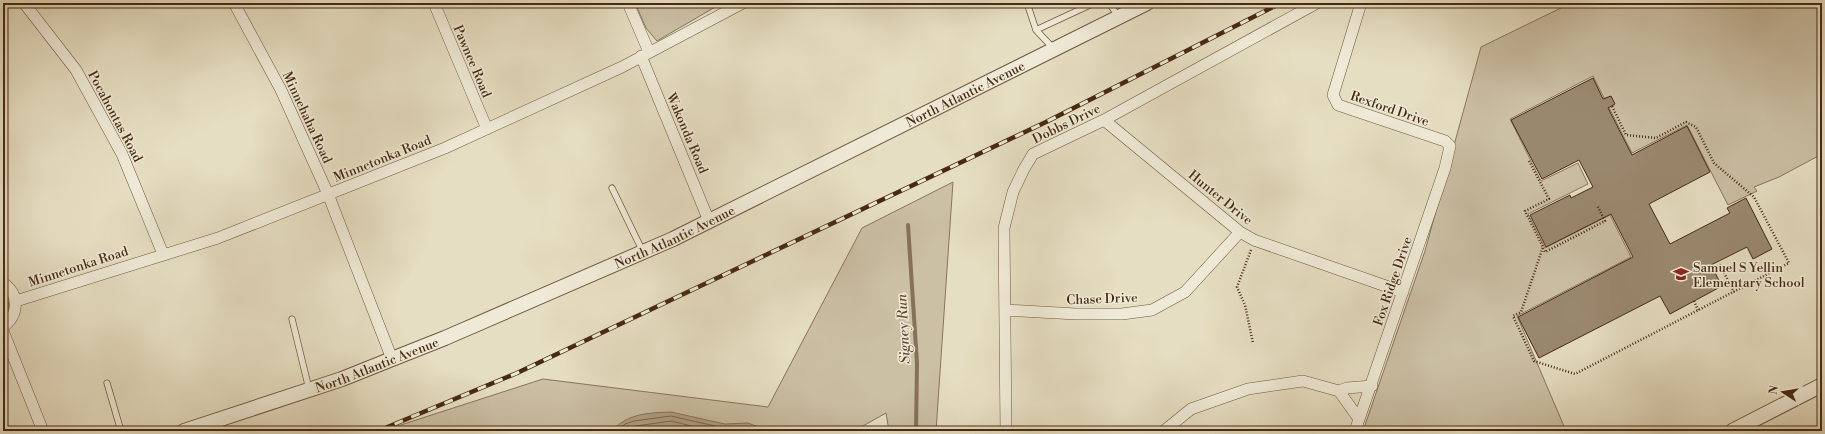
<svg xmlns="http://www.w3.org/2000/svg" width="1825" height="434" font-family="'Libre Bodoni',serif">
	<rect width="100%" height="100%" fill="#e6dec2"/>
	<filter id="stains"><feTurbulence type="fractalNoise" baseFrequency=".005" numOctaves="4"/><feColorMatrix values="0 0 0 0 .2 0 0 0 0 .09 0 0 0 0 .02 0 0 0 .5 -.17"/></filter>
	<radialGradient id="worn" r=".72"><stop offset=".6" stop-color="#630" stop-opacity="0"/><stop offset="1" stop-color="#630" stop-opacity=".3"/></radialGradient>
	<path fill="#cbbfa4" stroke="#89745b" d="M635,3H722L657,41L646,28Z
		M1571,3H1822V154L1779,177L1754,187L1757,191L1728,205L1687,125L1632,153L1593,76L1510,119L1541,181L1578,163L1588,184L1528,214L1545,248L1610,215L1631,257L1517,316L1566,431H1363L1425,251L1481,47Z
		M953,182L936,431H889L886,413L854,431H382L543,379L768,407L862,228Z
		M3,292C10,299 11,310 3,318Z"/>
	<path fill="#b0a186" stroke="#867158" d="M671,412L725,424L748,423L769,431H612C628,413 649,413 671,412Z"/>
	<g fill="none" stroke-linecap="round" stroke-linejoin="round">
		<path stroke="#7c664c" stroke-width="1" d="M618,431L625,424L634,421L671,416L724,428L747,427L757,431
			M624,431L636,426L671,421L712,431
			M640,431L670,427L688,431"/>
		<path stroke="#867158" stroke-width="4" d="M908,225L917,363L916,431"/>
	</g>
	<path fill="#9a886e" stroke="#472a12" d="M1593,78L1603,99L1611,96L1615,104L1608,108L1632,155L1687,126L1710,172L1649,204L1670,244L1730,213L1727,208L1746,198L1772,249L1753,259L1747,247L1711,265L1722,286L1670,314L1660,296L1539,358L1518,317L1633,257L1611,214L1546,247L1530,215L1570,195L1571,198L1593,187L1579,160L1542,179L1511,120Z"/>
	<g fill="none" stroke-linecap="round" stroke-linejoin="round">
		<defs>
			<path id="service" d="M1027,3L1036,30L1054,49
				M1109,3L1118,16
				M1036,30L1094,3
				M612,188L643,252
				M292,319L309,389
				M107,383L121,431
				M1751,422L1757,431
				M1819,431L1822,430"/>
			<path id="minor" d="M24,3L76,70L122,154L163,254
				M234,3L281,90L328,194L392,359
				M434,3L487,129
				M628,3L649,52
				M641,56L709,221
				M1104,120L1240,232L1254,240L1403,292
				M3,283C20,294 19,315 3,327
				M16,301L218,238L445,148L622,67L743,3
				M1005,310L1076,314H1122L1152,310L1185,292L1240,232
				M3,331L43,431
				M1339,391L1359,419
				M1006,431L1004,228L1013,192L1024,169L1033,154L1104,120L1317,3
				M1164,431L1191,409L1248,389L1303,381L1339,391L1347,388L1372,386
				M1355,431L1445,168L1450,146L1445,141L1338,105L1333,95L1361,3"/>
			<g id="tertiary">
				<path id="s1" d="M184,431L342,379L392,359L445,338L673,239L1147,3"/>
				<path d="M1732,431L1822,385"/>
			</g>
		</defs>
		<use href="#service" stroke="#6f573e" stroke-width="7"/>
		<use href="#minor" stroke="#6f573e" stroke-width="12"/>
		<use href="#tertiary" stroke="#6f573e" stroke-width="16"/>
		<path stroke="#472a12" stroke-width="2.5" stroke-dasharray="1 2" stroke-linecap="butt" d="M1529,161L1549,199L1525,211L1543,247L1521,312L1513,316L1534,361L1575,374L1789,263L1754,197L1714,163L1696,127L1686,122L1656,138L1626,135L1612,106
			M1543,248L1545,252L1605,221L1597,205
			M1251,250L1237,287L1245,305L1253,343
			M1708,267L1709,270L1720,265L1734,292
			M1694,301L1698,310"/>
		<use href="#service" stroke="#efead7" stroke-width="5.5"/>
		<use href="#minor" stroke="#efead7" stroke-width="11"/>
		<use href="#tertiary" stroke="#efead7" stroke-width="14"/>
		<defs>
			<path id="rail" d="M378,431L517,373L1046,122L1281,3"/>
		</defs>
		<use href="#rail" stroke="#472a12" stroke-width="4.5"/>
		<use href="#rail" stroke="#efead7" stroke-width="3" stroke-dasharray="9" stroke-linecap="butt"/>
	</g>
	<defs>
		<symbol id="school-bare" viewBox="-9 -9 18 18"><path d="M0-5L7-2L0 1L-7-2ZM-4 1L0 2.5L4 1V4Q0 6-4 4Z" fill="#8f2418" stroke="#efead7" stroke-width="2.5" paint-order="stroke"/></symbol>
	</defs>
	<g fill-rule="evenodd">
		<use href="#school-bare" x="1670" y="263" width="22" height="22"/>
	</g>
	<g text-anchor="middle" stroke-width="3" stroke-linejoin="round" paint-order="stroke">
		<g font-size="13" fill="#472a12" stroke="#efead7">
			<text transform="translate(473 61) rotate(67)" y="5">Pawnee Road</text>
			<text dy="5" stroke="none"><textPath href="#s1" startOffset="852">North Atlantic Avenue</textPath></text>
			<text transform="translate(1390 108) rotate(19)" y="5">Rexford Drive</text>
			<text transform="translate(116 116) rotate(62)" y="5">Pocahontas Road</text>
			<text transform="translate(308 117) rotate(65)" y="5">Minnehaha Road</text>
			<text transform="translate(1066 123) rotate(-26)" y="5">Dobbs Drive</text>
			<text transform="translate(688 133) rotate(67)" y="5">Wakonda Road</text>
			<text transform="translate(382 158) rotate(-22)" y="5">Minnetonka Road</text>
			<text transform="translate(1221 197) rotate(39)" y="5">Hunter Drive</text>
			<text dy="5" stroke="none"><textPath href="#s1" startOffset="528">North Atlantic Avenue</textPath></text>
			<text transform="translate(78 266) rotate(-18)" y="5">Minnetonka Road</text>
			<text transform="translate(1392 281) rotate(-71)" y="5">Fox Ridge Drive</text>
			<text transform="translate(1102 298) rotate(-2)" y="5">Chase Drive</text>
			<text dy="5" stroke="none"><textPath href="#s1" startOffset="204">North Atlantic Avenue</textPath></text>
		</g>
		<g font-size="13" fill="#472a12" stroke="#efead7" text-anchor="start">
			<text x="1693" y="272">Samuel S Yellin<tspan x="1693" dy="15">Elementary School</tspan></text>
		</g>
		<g font-size="14" font-style="italic" fill="#61482f" stroke="#efead7">
			<text transform="translate(903 329) rotate(-93)" y="5">Signey Run</text>
		</g>
	</g>
	<rect width="1825" height="434" fill="none" stroke="#e6dec2" stroke-width="16"/>
	<rect x="4" y="4" width="1817" height="426" fill="none" stroke="#472a12" stroke-width="2"/>
	<rect x="8" y="8" width="1809" height="418" fill="none" stroke="#472a12"/>
	<g transform="translate(1783 392) rotate(282)" stroke="#efead7" stroke-width="3" paint-order="stroke">
	<path d="M0-3L7 15L0 10L-7 15Z" fill="#472a12"/>
	<text y="-6" font-size="11" font-weight="bold" text-anchor="middle" fill="#472a12">N</text>
	</g>
	<rect width="100%" height="100%" filter="url(#stains)"/>
	<rect width="100%" height="100%" fill="url(#worn)"/>
</svg>
